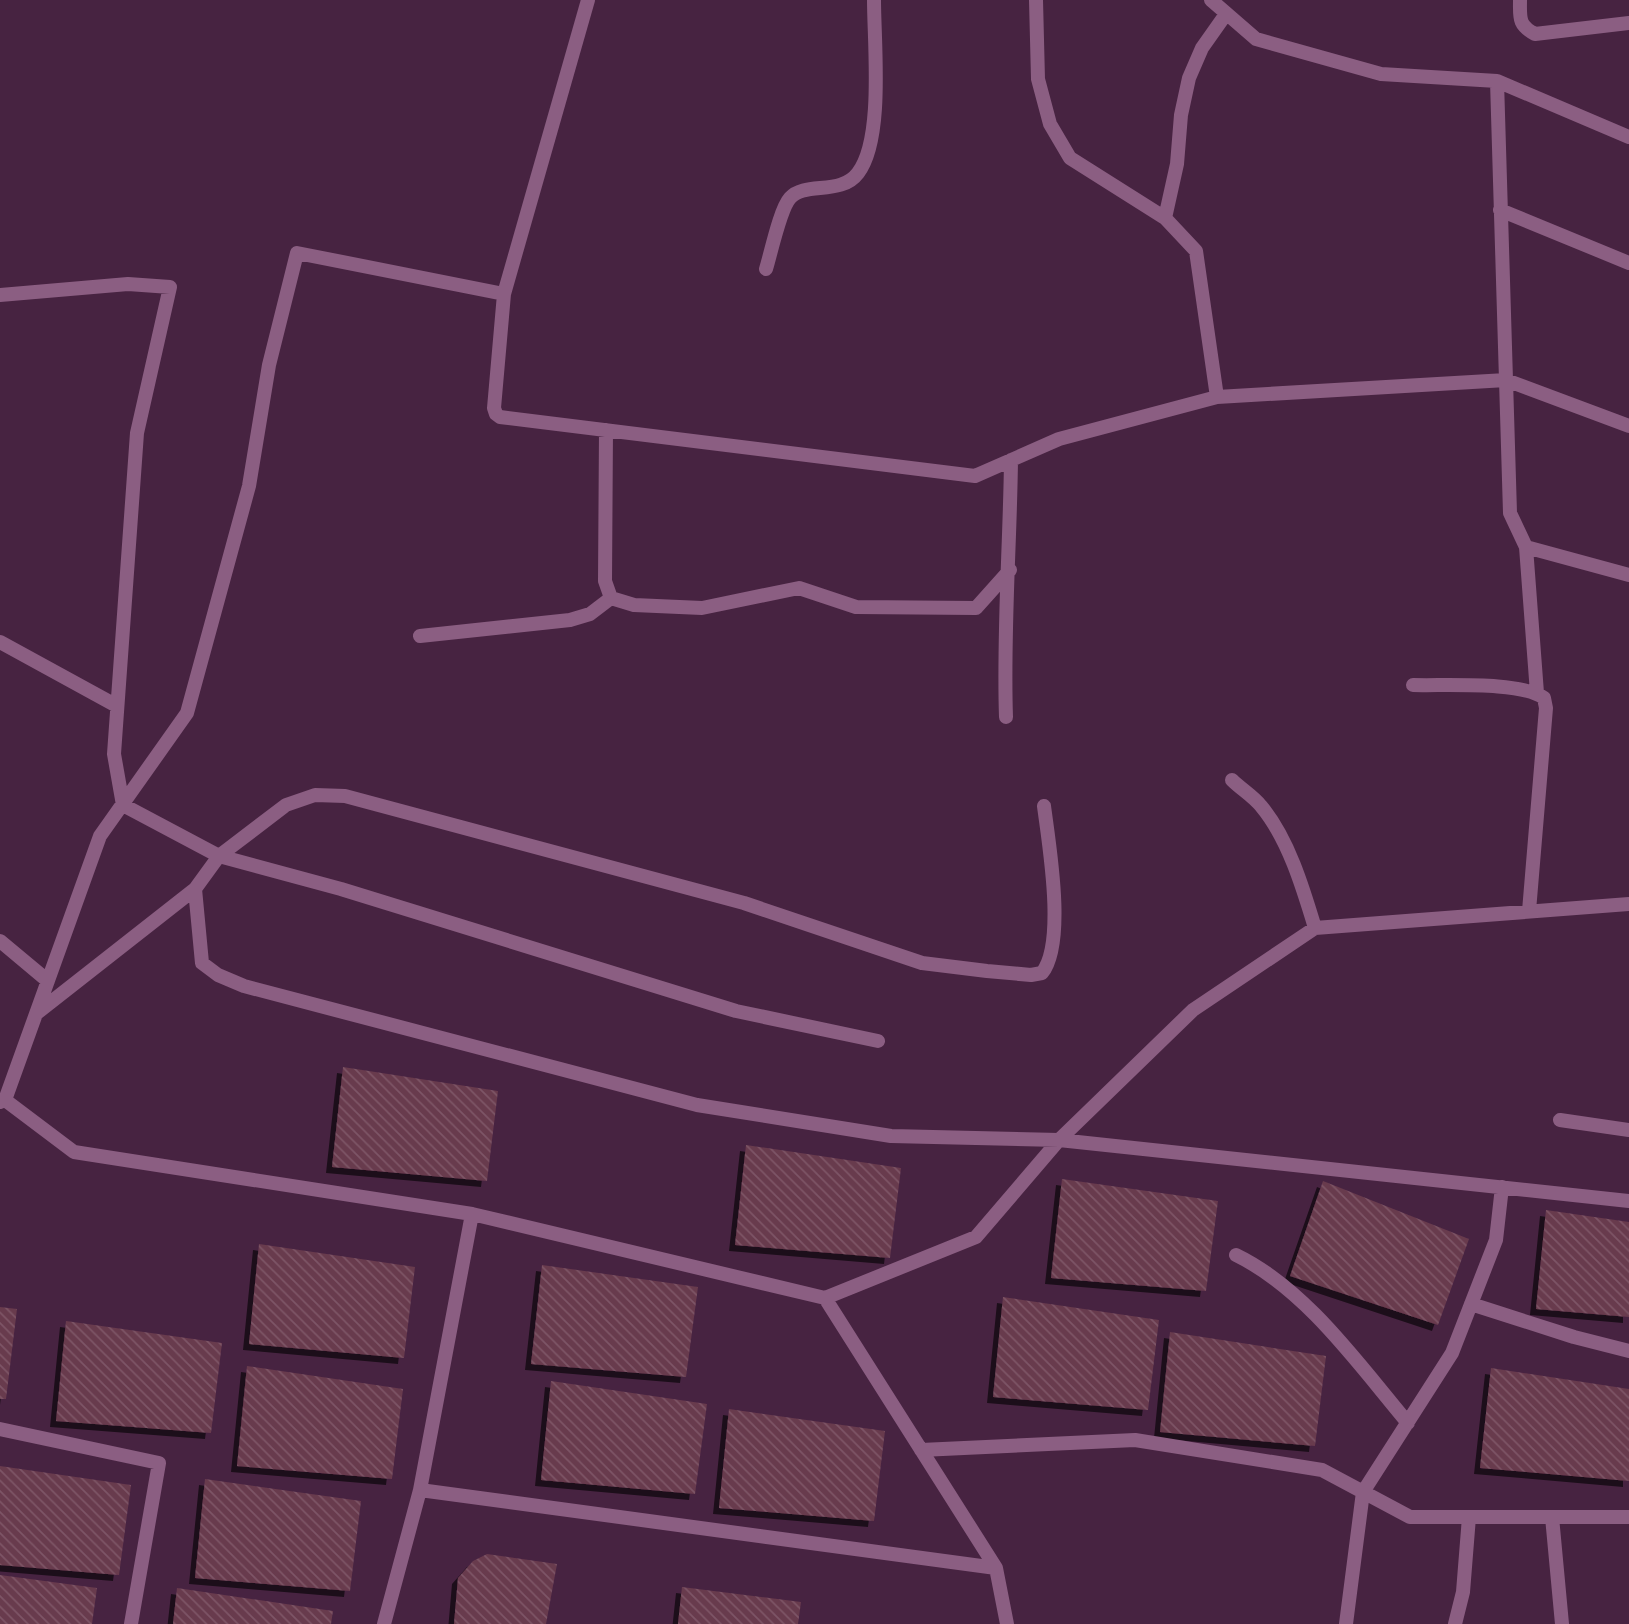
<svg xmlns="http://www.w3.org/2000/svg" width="1629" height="1624" font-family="'Nunito Sans',sans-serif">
	<defs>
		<pattern id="building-back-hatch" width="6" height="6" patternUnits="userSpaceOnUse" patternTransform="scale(1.75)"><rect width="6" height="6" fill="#683a4d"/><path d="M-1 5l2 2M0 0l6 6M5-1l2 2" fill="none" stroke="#7d5566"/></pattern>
		<filter id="shadow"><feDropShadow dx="-6" dy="6" stdDeviation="0" flood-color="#0009"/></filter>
	</defs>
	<rect width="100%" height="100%" fill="#472341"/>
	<path fill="url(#building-back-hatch)" filter="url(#shadow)" d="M343,1067L498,1091L487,1181L332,1167Z
		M746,1145L901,1168L890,1258L735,1245Z
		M1062,1179L1218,1201L1206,1291L1051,1278Z
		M1323,1181L1469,1239L1438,1325L1290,1276Z
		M1546,1210L1629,1222V1317L1536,1309Z
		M259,1244L415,1267L404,1358L249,1344Z
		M542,1265L698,1287L686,1377L531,1364Z
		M1003,1297L1159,1320L1148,1410L993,1397Z
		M0,1307L17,1309L6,1399H0Z
		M66,1321L222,1343L211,1433L56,1421Z
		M1170,1332L1326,1356L1315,1446L1160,1432Z
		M247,1366L403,1389L392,1479L237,1466Z
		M1491,1368L1629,1389V1481L1480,1468Z
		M551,1381L707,1404L695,1494L541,1480Z
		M729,1409L885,1431L874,1521L719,1508Z
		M0,1466L131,1485L119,1575L0,1565Z
		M205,1479L361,1501L350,1591L195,1578Z
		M487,1554L557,1564L546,1624H454L458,1578L473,1561Z
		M0,1575L97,1588L92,1624H0Z
		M682,1587L801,1602L798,1624H678Z
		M177,1588L333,1611L331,1624H173Z"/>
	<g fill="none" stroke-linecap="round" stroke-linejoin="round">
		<path stroke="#8b5e82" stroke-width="14" d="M588,0L504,294L494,408L496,414L500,417L975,476L1059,439L1217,397L1506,380L1629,426
			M1036,0L1038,79L1050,124L1070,158L1165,218L1196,251L1217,397
			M1211,0L1256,39L1381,74L1497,81
			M1520,0C1520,18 1518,25 1535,34L1629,23
			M1629,137L1497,81L1510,513L1526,547L1629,575
			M1500,210L1629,263
			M1165,218L1177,164L1181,115L1189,78L1202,48L1226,14
			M766,269C771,253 780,209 790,198C805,181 841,196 858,173C884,139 874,44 874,0
			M0,295L128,284L170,287L137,433L114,754L123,805L219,856L341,889L736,1011L878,1041
			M606,430L605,581L611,598L634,605L702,608L799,588L856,607L976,608L1010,570
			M1526,547L1537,693
			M420,636L570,620L590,614L611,598
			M0,642L117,706
			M1413,685C1445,686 1521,681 1544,698L1546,708L1529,911
			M1006,717C1003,632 1010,546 1011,460
			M1232,780C1241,789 1253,796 1261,806C1288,838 1303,888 1315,928
			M1044,806C1049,845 1066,943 1042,973L1031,975L987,971L922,963L744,903L345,796L315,795L286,805L219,856L195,889L202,963L218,975L244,986L697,1105L891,1136L1059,1140L1193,1010L1315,928L1629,904
			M0,941L48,981
			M37,1013L195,889
			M5,1100L100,836L187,713L249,486L269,365L297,253L504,294
			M0,1102L5,1100L74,1152L472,1214L825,1298L976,1237L1059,1140L1629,1201
			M1560,1120L1629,1130
			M1236,1255C1306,1289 1359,1365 1408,1423
			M825,1298L996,1568L1007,1624
			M1471,1304L1574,1337L1629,1351
			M0,1429L159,1463L131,1624
			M921,1450L1135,1440L1322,1470L1410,1517H1629
			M420,1490L996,1568
			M1552,1517L1562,1624
			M384,1624L420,1490L472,1214
			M1346,1624L1363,1492L1452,1353L1496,1240L1502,1187
			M1455,1624L1463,1592L1469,1517"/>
	</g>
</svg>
